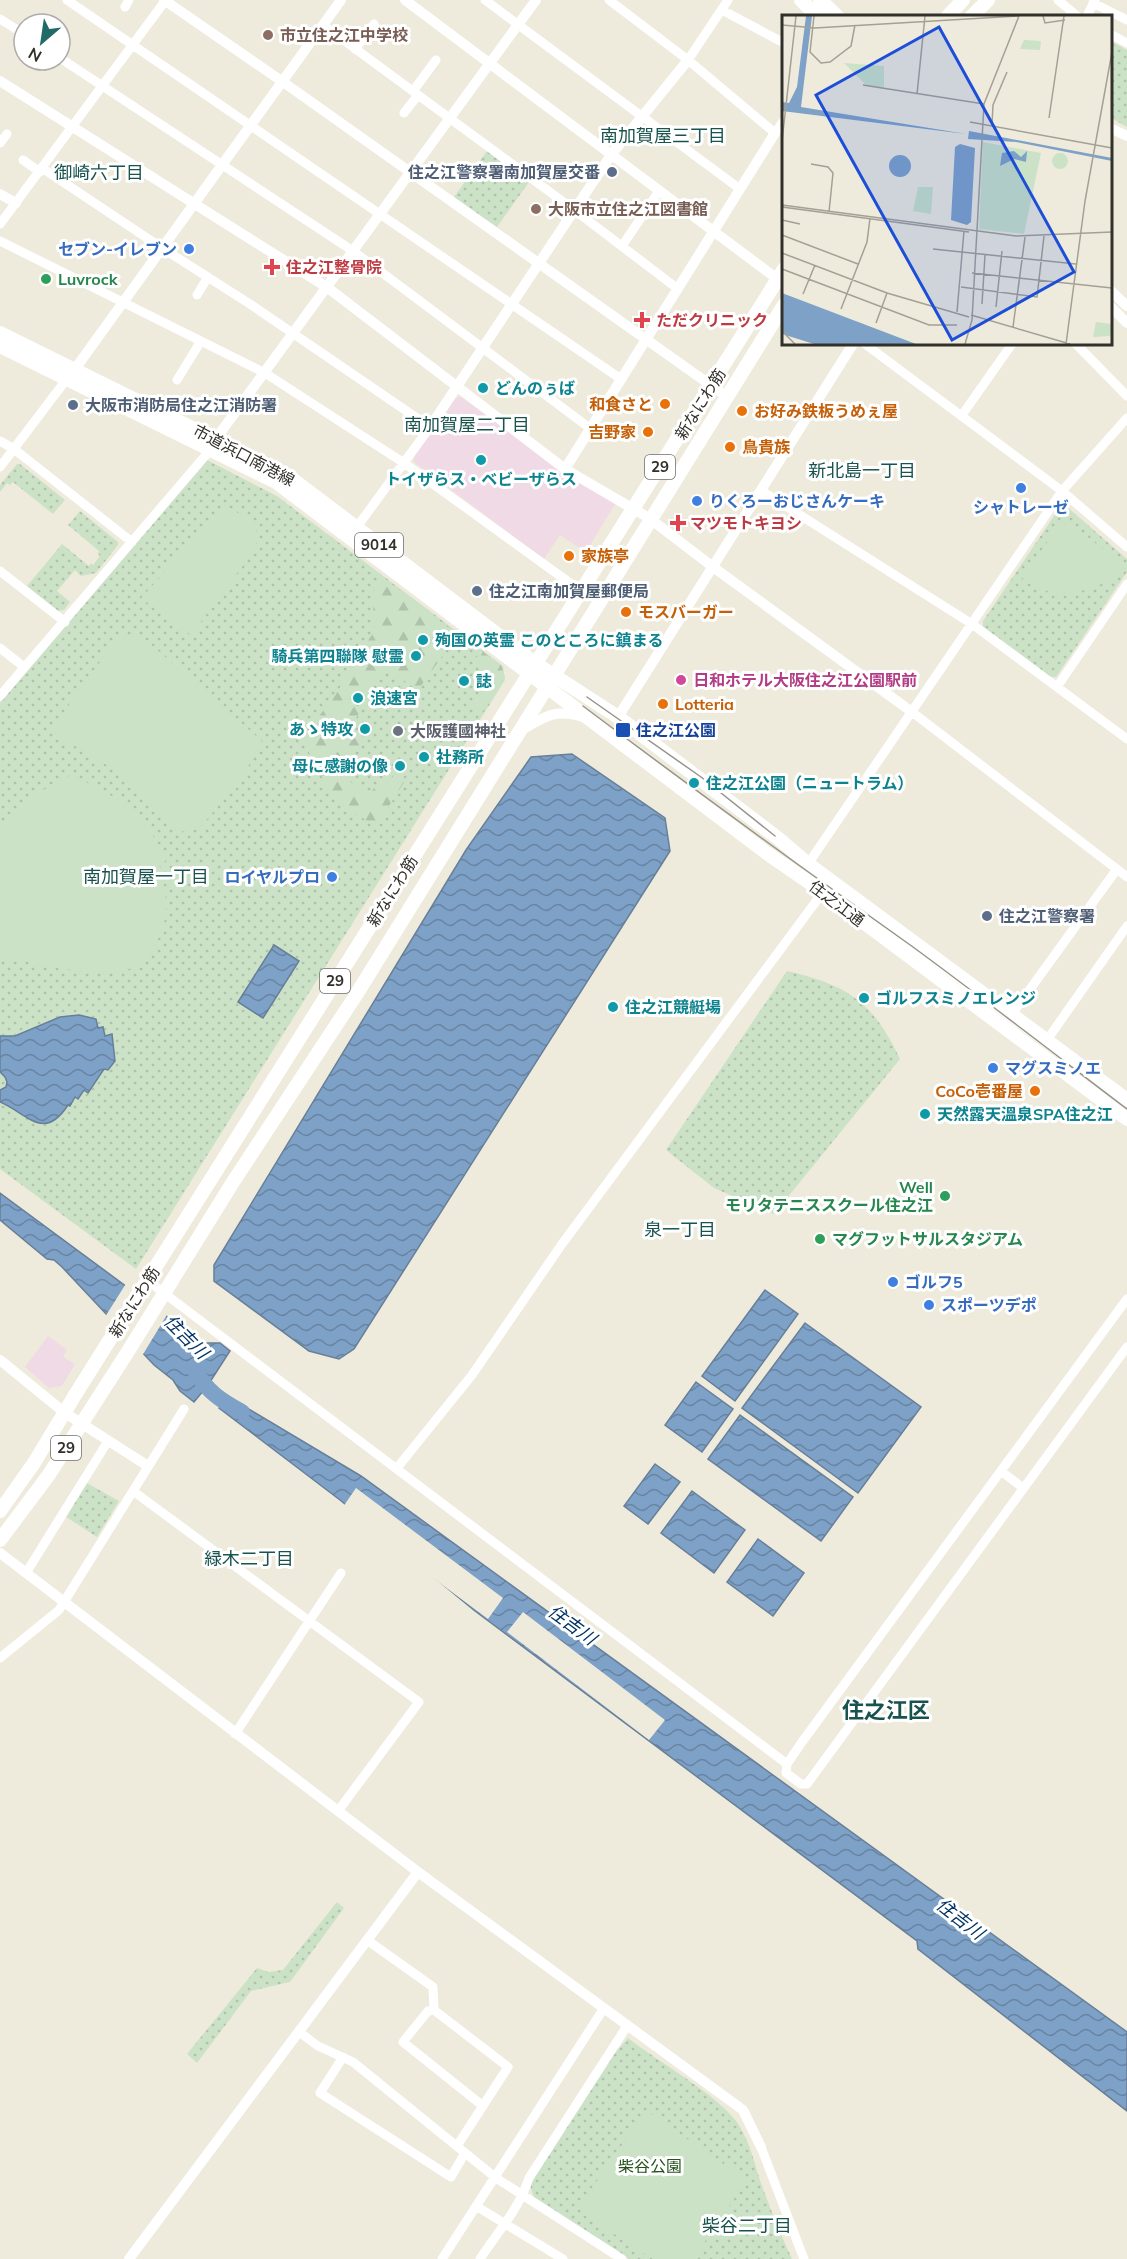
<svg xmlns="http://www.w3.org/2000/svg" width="1127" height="2259" font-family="Mulish,'Noto Sans JP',sans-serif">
	<defs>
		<pattern id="grass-dots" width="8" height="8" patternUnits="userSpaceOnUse" patternTransform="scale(1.5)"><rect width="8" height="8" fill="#cbe2c7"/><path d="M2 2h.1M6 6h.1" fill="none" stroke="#afc2ab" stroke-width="1.8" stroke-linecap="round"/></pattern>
		<pattern id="forest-firs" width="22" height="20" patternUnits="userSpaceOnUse" patternTransform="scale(1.5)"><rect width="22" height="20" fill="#cbe2c7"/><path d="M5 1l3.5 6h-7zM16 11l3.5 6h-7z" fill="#afc2ab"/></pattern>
		<pattern id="water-waves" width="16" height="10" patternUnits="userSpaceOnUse" patternTransform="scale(1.5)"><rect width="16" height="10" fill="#7ea1c7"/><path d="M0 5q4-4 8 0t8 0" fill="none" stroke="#6884a2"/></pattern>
	</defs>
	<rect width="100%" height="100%" fill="#efebdc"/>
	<path fill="#f0dae6" d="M461,397L565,472L615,504L586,552L560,535L544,559L414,462V457L456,398Z
		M48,1336L67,1350L63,1357L75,1364L62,1386L49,1388L25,1367Z"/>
	<path fill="url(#grass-dots)" d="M1111,41L1127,50V127L1111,118Z
		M487,151L529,182L497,227L454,197Z
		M207,460L277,496L503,666L505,680L136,1269L0,1169V703Z
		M17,464H20L65,500L53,514L13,482L10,485L7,483L0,492V485Z
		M1066,506L1127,559V572L1056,677H1051L983,627V621L1060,507Z
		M80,511L118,542V545L96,573L81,576L75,570L57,591L70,602L64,610L58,611L27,586L62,544L89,566L91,563L93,565L100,556L98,554L99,551L68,525Z
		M787,971C848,985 873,1002 900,1059L774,1214L714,1188L666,1150Z
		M85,1482L119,1501L97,1537L63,1515Z
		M337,1902L344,1908L290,1982L251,1991L197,2063L187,2054L257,1968L268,1972L283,1970Z
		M628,2038C658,2062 714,2092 737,2122C750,2141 755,2166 762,2186C771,2211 781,2235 792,2259H629L534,2198L530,2185L537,2172L614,2054Z"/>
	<path fill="url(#forest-firs)" d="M382,579H385L454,632L448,640L451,644L418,690L387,669L367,694L356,689L350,699L361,710L350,728L363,739L352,756L359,764L349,781L368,794L381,782L389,781L395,774L404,782L376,827L333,798L303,741L304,736L339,690L345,672L372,635L374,626L373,592Z
		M482,651L501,665L505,677L481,714L471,707L490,678L472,662Z"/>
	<path fill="#cbe2c7" d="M225,505L251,521L256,527V548L191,635L141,598Z
		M1071,523L1122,565C1116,584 1077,595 1057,593C1045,592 1033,585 1022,580L1059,524Z
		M139,634L262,741L243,776L199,829L179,832L125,776L50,731L118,637Z
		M71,775C117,796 146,813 166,861L159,864C168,894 171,923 152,949C148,955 143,962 136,966C113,979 42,967 17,959L15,962L0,955V826C15,803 47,788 71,775Z
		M651,2114L747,2180L693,2259H653L583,2214L581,2204L641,2117Z"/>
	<path fill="url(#water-waves)" stroke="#677f98" stroke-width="1.5" d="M572,754L665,818L670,851L354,1349L339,1359L309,1351L214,1281V1265L466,850L531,757Z
		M274,945L299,961L263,1018L238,1002Z
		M79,1015L96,1019L98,1028L103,1027L105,1036L112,1034L115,1061L108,1070L104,1069L88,1093L84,1090L78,1099L75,1097L70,1106L68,1105C44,1142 28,1114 0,1102V1090L6,1087L7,1082L5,1077L0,1072V1036H15L60,1017Z
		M0,1193L196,1338L206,1343H220L230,1351L208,1385L194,1402L180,1391L173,1380L154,1365L62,1267L54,1260L47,1259L0,1220Z
		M765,1290L798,1314L735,1401L702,1376Z
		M805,1323L921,1407L858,1493L742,1408Z
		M696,1382L733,1409L702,1452L665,1425Z
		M227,1396L361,1476L1127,2032V2111L918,1949L917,1941L475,1611L340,1500L219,1408Z
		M740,1415L853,1497L821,1541L708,1459Z
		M655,1464L680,1482L648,1524L624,1506Z
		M692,1491L745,1530L714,1573L661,1533Z
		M758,1539L804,1573L773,1616L727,1582Z"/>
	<path fill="#efebdc" d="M127,1282L168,1313L142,1356L105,1317Z
		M356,1488L503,1598L488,1619L394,1549L343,1507Z
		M523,1612L665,1720L649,1740L507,1632Z"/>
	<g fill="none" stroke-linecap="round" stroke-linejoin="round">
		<path stroke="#7ea1c7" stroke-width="16" d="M195,1371C208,1392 220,1400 242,1412"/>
		<path stroke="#fff" stroke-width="9" d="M67,0L621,379
			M485,0L740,189
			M609,0L688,60L775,133L784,120
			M1058,0L1077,16
			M1093,3L1127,20
			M125,7L129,0
			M722,10L784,43
			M1087,16L1095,0
			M0,19L24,34
			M323,25L573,209L678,289
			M1110,34L1127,43
			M355,49L374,24
			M60,58L353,251L591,429
			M688,60L728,0
			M413,91L436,60
			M404,113L418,95
			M0,143L7,134
			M23,160L40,172
			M42,168L162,248L250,304L430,427L354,531
			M0,224L165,1
			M0,241L265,373L404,463L581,591
			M622,246L659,191
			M197,295L208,277
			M865,344L1062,491L1127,547
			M1076,344L1127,396
			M177,380L201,341
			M962,415L1012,344
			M0,441L14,449L132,542
			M0,467L69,376
			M762,491L972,624L1127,739
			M0,571L65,622
			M0,648L24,667
			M1057,687L1127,584
			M0,696L211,449
			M912,712L1127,877
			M808,864L1062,491L1127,418
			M1012,1014L1117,869
			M1047,1040L1127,926
			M148,1281L787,1764
			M1127,1299L802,1742L787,1764L786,1773L801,1784H807L1127,1347
			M397,1468L472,1375L562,1244L823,892
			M1001,1471L1023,1488
			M133,1491L419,1702L338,1811
			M26,1573L108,1441
			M0,1658L59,1610L184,1409
			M235,1734L341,1573
			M367,1940L433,1987L434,2010
			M299,2032L318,2046L353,2062L496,2178L622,2259
			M343,2057L320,2093L451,2177L465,2153
			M457,2146L508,2067L434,2010L428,2011L403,2042L483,2106
			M761,2147L804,2259
			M476,2206L563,2259
			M442,2259L604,2008
			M480,2259C498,2231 518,2211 529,2178L627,2026"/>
		<path stroke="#fff" stroke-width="10" d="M164,0L283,82L726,396
			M405,0L784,284
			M0,81L328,288L565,469L649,518L713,567L912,712
			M1110,128L1127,136
			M0,194L16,203
			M1110,290L1127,306
			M1110,306L1127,323
			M75,369L341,0
			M430,427L611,155L688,60
			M215,440L536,0
			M565,469L775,133
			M618,717L853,344
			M520,731C544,717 554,708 583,717
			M0,1360L65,1413L148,1466
			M0,1553L418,1872L743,2110L761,2147
			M129,2259L418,1872"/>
		<path stroke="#fff" stroke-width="14" d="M801,0L817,16
			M820,0L837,16
			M948,16L963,0
			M972,16L988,0
			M0,333L287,475L535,663L618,717L779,839L808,864L1127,1100
			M0,346L276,482L768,854L823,892L1127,1119
			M0,1511L34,1463L75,1395L784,269
			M0,1540L48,1476L127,1353L233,1182L356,995L784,305"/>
		<path stroke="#97948a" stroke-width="1.5" d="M587,697L701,777L775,836
			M583,706C692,788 802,868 913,947C985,1000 1056,1055 1127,1109"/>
	</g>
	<g fill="#8d6e63" stroke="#fff" stroke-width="2">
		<circle cx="268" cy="35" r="6"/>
		<circle cx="536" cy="209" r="6"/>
	</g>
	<g fill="#5c6f8a" stroke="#fff" stroke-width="2">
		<circle cx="612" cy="172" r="6"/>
		<circle cx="73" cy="405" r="6"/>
		<circle cx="477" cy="591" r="6"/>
		<circle cx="987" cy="916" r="6"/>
	</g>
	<g fill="#3f7fe0" stroke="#fff" stroke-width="2">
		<circle cx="189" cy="249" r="6"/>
		<circle cx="1021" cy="488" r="6"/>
		<circle cx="697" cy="501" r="6"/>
		<circle cx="332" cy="877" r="6"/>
		<circle cx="993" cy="1068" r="6"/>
		<circle cx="893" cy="1282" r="6"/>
		<circle cx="929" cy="1305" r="6"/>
	</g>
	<g fill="#e0444e" stroke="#fff" stroke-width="2">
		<path d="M269 258h6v6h6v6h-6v6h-6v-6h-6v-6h6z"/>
		<path d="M639 311h6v6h6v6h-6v6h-6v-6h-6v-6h6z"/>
		<path d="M675 514h6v6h6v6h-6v6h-6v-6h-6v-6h6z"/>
	</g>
	<g fill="#2e9e5b" stroke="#fff" stroke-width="2">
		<circle cx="46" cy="279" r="6"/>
		<circle cx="945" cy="1196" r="6"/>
		<circle cx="820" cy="1239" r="6"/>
	</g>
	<g fill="#0f9aa8" stroke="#fff" stroke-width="2">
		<circle cx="483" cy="388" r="6"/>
		<circle cx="481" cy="460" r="6"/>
		<circle cx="423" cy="640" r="6"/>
		<circle cx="416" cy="656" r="6"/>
		<circle cx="464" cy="681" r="6"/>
		<circle cx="358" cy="698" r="6"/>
		<circle cx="365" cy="729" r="6"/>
		<circle cx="424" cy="757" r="6"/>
		<circle cx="400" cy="766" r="6"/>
		<circle cx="694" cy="783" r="6"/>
		<circle cx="864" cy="998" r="6"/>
		<circle cx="613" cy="1007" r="6"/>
		<circle cx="925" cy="1114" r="6"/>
	</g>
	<g fill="#e8710a" stroke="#fff" stroke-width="2">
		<circle cx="665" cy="404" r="6"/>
		<circle cx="742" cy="411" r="6"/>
		<circle cx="648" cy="432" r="6"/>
		<circle cx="730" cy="447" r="6"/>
		<circle cx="569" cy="556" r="6"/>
		<circle cx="626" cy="612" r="6"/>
		<circle cx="663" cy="704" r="6"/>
		<circle cx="1035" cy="1091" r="6"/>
	</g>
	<circle fill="#d1479c" stroke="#fff" stroke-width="2" cx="681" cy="680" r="6"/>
	<rect fill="#1a4fb4" stroke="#fff" stroke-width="2" x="615" y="722" width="16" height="16" rx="3"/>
	<circle fill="#6b7280" stroke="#fff" stroke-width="2" cx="398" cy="731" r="6"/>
	<g text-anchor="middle" stroke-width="6" stroke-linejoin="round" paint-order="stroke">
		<g fill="#fff" stroke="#706e6b" stroke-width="1.5">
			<rect x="645" y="455" width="30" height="24" rx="4.5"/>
			<rect x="355" y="533" width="48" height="24" rx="4.5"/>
			<rect x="320" y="969" width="30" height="24" rx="4.5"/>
			<rect x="51" y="1436" width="30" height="24" rx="4.5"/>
		</g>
		<g font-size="15" font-weight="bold" fill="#32302b">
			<text x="660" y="472">29</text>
			<text x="379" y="550">9014</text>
			<text x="335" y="986">29</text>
			<text x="66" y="1453">29</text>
		</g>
		<g font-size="16" font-weight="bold" fill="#785e54" stroke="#fff" text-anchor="start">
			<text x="280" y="41">市立住之江中学校</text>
			<text x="548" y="215">大阪市立住之江図書館</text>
		</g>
		<g font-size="16" font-weight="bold" fill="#4e5e75" stroke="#fff" text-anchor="start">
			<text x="600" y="178" text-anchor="end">住之江警察署南加賀屋交番</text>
			<text x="85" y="411">大阪市消防局住之江消防署</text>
			<text x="489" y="597">住之江南加賀屋郵便局</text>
			<text x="999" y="922">住之江警察署</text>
		</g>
		<g font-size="16" font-weight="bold" fill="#366cbe" stroke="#fff" text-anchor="start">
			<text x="177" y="255" text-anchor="end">セブン-イレブン</text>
			<text x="709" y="507">りくろーおじさんケーキ</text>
			<text x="1021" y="513" text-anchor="middle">シャトレーゼ</text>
			<text x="320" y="883" text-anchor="end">ロイヤルプロ</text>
			<text x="1005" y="1074">マグスミノエ</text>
			<text x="905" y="1288">ゴルフ5</text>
			<text x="941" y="1311">スポーツデポ</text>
		</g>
		<g font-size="16" font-weight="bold" fill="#be3a42" stroke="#fff" text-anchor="start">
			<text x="286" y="273">住之江整骨院</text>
			<text x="656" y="326">ただクリニック</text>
			<text x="690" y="529">マツモトキヨシ</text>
		</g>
		<g font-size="16" font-weight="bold" fill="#27864d" stroke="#fff" text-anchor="start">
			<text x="58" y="285">Luvrock</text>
			<text x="933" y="1193" text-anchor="end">Well<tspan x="933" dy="18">モリタテニススクール住之江</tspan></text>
			<text x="832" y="1245">マグフットサルスタジアム</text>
		</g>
		<g font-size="16" font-weight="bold" fill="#0d838f" stroke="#fff" text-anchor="start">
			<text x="495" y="394">どんのぅば</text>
			<text x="481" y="485" text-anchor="middle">トイザらス・ベビーザらス</text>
			<text x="435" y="646">殉国の英霊 このところに鎮まる</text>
			<text x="404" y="662" text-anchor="end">騎兵第四聯隊 慰霊</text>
			<text x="476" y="687">誌</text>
			<text x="370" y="704">浪速宮</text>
			<text x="353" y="735" text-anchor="end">あゝ特攻</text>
			<text x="436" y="763">社務所</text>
			<text x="388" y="772" text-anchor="end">母に感謝の像</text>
			<text x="706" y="789">住之江公園（ニュートラム）</text>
			<text x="876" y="1004">ゴルフスミノエレンジ</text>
			<text x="625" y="1013">住之江競艇場</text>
			<text x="937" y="1120">天然露天溫泉SPA住之江</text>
		</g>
		<g font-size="16" font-weight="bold" fill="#c56008" stroke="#fff" text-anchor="start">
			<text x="653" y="410" text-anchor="end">和食さと</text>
			<text x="754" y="417">お好み鉄板うめぇ屋</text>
			<text x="636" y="438" text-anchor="end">吉野家</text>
			<text x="742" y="453">鳥貴族</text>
			<text x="581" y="562">家族亭</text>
			<text x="638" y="618">モスバーガー</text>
			<text x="675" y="710">Lotteria</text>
			<text x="1023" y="1097" text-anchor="end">CoCo壱番屋</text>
		</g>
		<g font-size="16" fill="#32302b" stroke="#fff">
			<text transform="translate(700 404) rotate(-58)" y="6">新なにわ筋</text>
			<text transform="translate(244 455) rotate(28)" y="6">市道浜口南港線</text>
			<text transform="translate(392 891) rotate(-58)" y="6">新なにわ筋</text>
			<text transform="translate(837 903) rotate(37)" y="6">住之江通</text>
			<text transform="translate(134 1302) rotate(-58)" y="6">新なにわ筋</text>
		</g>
		<g font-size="16" font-weight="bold" fill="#b23c85" stroke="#fff" text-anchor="start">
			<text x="693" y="686">日和ホテル大阪住之江公園駅前</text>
		</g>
		<g font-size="16" font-weight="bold" fill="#164399" stroke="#fff" text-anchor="start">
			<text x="636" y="736">住之江公園</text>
		</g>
		<g font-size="16" font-weight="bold" fill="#5b616d" stroke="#fff" text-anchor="start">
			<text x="410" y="737">大阪護國神社</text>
		</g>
		<g font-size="16" fill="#24521b" stroke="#fff">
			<text x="650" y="2172">柴谷公園</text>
		</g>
		<g font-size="18" fill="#18534e" stroke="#fff">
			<text x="663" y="142">南加賀屋三丁目</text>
			<text x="99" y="179">御崎六丁目</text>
			<text x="467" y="431">南加賀屋二丁目</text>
			<text x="862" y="477">新北島一丁目</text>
			<text x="146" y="883">南加賀屋一丁目</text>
			<text x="680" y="1236">泉一丁目</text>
			<text x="249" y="1565">緑木二丁目</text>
			<text x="747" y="2232">柴谷二丁目</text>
		</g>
		<g font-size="18" font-style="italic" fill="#003463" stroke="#fff">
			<text transform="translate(186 1337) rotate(45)" y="6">住吉川</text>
			<text transform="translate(572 1625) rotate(36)" y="6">住吉川</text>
			<text transform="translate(960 1919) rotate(38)" y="6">住吉川</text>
		</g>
		<g font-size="22" font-weight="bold" fill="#18534e" stroke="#fff">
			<text x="886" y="1718">住之江区</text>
		</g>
	</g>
	<g transform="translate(782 15)">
		<rect width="330" height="330" fill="#efebdc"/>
		<path d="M62,48L102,51V74L84,70ZM201,127L259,138L242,219L197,214ZM136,172H151L149,199L131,196Z" fill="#cbe2c7"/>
		<path d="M242,25L259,26L258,35L238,34ZM81 59a8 8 0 1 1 16 0a8 8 0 1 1-16 0ZM270 146a8 8 0 1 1 16 0a8 8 0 1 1-16 0ZM220 165a12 12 0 1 1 24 0a12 12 0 1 1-24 0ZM223,177L243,181L241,195L220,192ZM314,307L330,309L328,321L311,322Z" fill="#cbe2c7"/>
		<path d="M24,1H30L19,92L184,119L0,96V87L7,88L15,72ZM187,116L330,143V146L234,127L186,124ZM178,129L193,133L189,207L185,210L169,205L173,132ZM232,136L239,142L245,136L244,147L232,144L218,151L220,138ZM107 151a11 11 0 1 1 22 0a11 11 0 1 1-22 0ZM0,278L134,329H32L0,319Z" fill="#7ea1c7"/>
		<path fill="none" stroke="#a3a095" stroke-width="1.5" d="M32,1L28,37L39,48L48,47L69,31L73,10M261,1L263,8L283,5M0,10L33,13L237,1M81,70L202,89M135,79L143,1M267,103L282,1M188,107L330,133M210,109L211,90L225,57M0,126L14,1M29,149L46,152L51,158L47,197M0,190L234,221L330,217M0,192L187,217M0,205L18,209M0,220L76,249M151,234L294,249M0,238L105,278L187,302M0,254L147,310H175M190,258L330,273M179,272L255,282L262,221M21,279L33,250M200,289L203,240M214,292L220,236M59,294L85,227L88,203M175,297L182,216M189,300L288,329M94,308L105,278M231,312L243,222M0,316L13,329M183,329L190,305L202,89L237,1M284,329L303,186L330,37"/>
		<path fill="#1d4ed8" fill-opacity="0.15" stroke="#1d4ed8" stroke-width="3" d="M157,12L292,257L170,325L34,80Z"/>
		<rect width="330" height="330" fill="none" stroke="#32302b" stroke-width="3"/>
	</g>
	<g transform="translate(42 42) rotate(209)"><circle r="28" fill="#ffffff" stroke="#adacaa" stroke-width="1.5"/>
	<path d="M0-4.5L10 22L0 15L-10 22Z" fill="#206b65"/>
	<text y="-9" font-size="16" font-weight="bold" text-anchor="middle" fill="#32302b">N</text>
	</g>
</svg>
